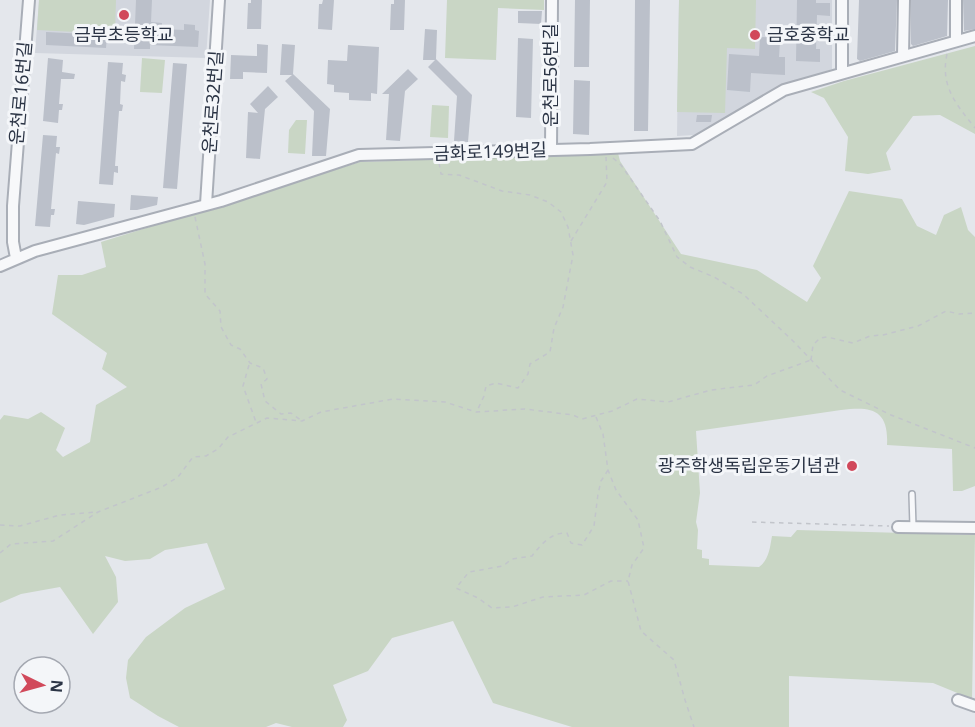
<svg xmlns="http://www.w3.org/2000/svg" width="975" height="727" font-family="'Noto Sans','Noto Sans KR',sans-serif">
	<rect width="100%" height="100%" fill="#e4e7ec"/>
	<path fill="#d2d6de" d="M39,0H210L206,58L35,53Z
		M679,0H832V69L780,88L694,135L677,136Z"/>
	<path fill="#c9d6c5" d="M39,0H116L115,34L37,30Z
		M447,0H544V10L498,8L496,60L445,58Z
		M679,0H756L755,49L727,48L725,113L677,112Z
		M975,46V134L940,115L913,116L886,153L891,170L868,174L845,171L848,137L824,98L811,92L844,81Z
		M142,58L165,60L162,93L140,92Z
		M432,105L449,106L448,138L430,137Z
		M296,120H307L305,154L288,153L289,130Z
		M618,153L620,161L681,254L757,270L807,302L821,278L813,266L849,191L902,199L917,226L936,235L944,215L961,207L968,230L975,237V486L962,491H953L952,449L887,445C889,409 871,406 841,410L696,431L700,493L696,522L698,530L697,549L702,550V558L709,559V565L759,567C769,560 770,547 772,536L791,537L797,530L975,535L972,699L933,683L789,676V727H572L493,703L453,621L392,638L368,671L333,685L347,720L343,727H292L276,723L266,727H179L158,716L130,698L126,678L128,660L146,637L185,608L225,589L207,543L165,550L150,559L125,561L105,556L116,577L118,602L93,634L60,587L21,594L0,603V420L4,415L28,419L41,412L65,428L56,450L63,457L90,442L96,405L127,387L102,369L107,353L52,314L58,275H82L106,267L101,242L360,162Z"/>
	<path fill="#bbc0ca" d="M136,0H152L151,22L162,23V29L184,30V24L195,25V30L199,31L198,47L150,45V49H134Z
		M251,0H262L261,29H247L248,3H251Z
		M323,0H334L332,30L318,29L319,4H322Z
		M394,0H405L404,30H390L391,4H394Z
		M575,0H590L589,67H574Z
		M635,0H650L648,131H634Z
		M797,0H816V3H830V16L817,15L816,49H820V62L796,61Z
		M859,0H897L895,51L860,61L857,59Z
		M911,0H948L947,36L913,46L911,44Z
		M963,0H975V29L964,31Z
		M518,11H542L541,24L518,23Z
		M425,29L437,30L436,59L472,95L468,142L454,141L457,96L428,67L435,60H423Z
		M46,32L107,35L106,48L46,45Z
		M760,37L777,38V42H780L779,57H785V75L751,73L750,92L727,90L729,54L759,56Z
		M518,38L533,39L531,118L516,117Z
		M257,44L268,45L267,73L243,72V79H230L231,55L257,56Z
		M282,44L295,45L293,74L330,109L326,156H312L314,111L285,81L292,75H280Z
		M348,45L379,47L377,94L371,93V101L349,100V93L334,92V85L327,84L328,60L347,61Z
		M48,58L63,60L62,72L75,74L74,79H61L59,104H63L62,110H59L58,123L43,121Z
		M108,62L123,63L122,74L126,75L125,82L121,81L120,104L123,105L122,111H119L115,166H118V173L114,172L113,185L99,184Z
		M173,63L187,64L177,189L163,188Z
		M408,69L418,79L405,91L400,141L386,140L389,94H382Z
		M574,80L590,81L589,135L573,134Z
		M268,86L278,97L265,109L260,159L246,158L248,112L258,113L250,104Z
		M697,115H712L711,122H696Z
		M43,135L57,136L56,147H60L59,154L56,153L51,209H55L54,215H51L50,227L35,226Z
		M131,195L158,197L157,205L137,210H130Z
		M78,201L115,204L114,217L84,225L76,224Z"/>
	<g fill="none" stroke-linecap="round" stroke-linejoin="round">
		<defs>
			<path id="service" d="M912,494L913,527"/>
			<path id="minor" d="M956,41V0
				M903,56L904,0
				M842,73V0
				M551,150L552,0
				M206,204L219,0
				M16,258L13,242V206L29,0
				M0,266L35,251L221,201L359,155L590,149L692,144L784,90L975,36
				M898,527L975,528
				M958,700L975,706"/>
		</defs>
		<use href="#service" stroke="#a9aeb7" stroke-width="8"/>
		<use href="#minor" stroke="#a9aeb7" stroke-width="14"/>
		<path stroke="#c2c5cb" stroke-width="1.5" stroke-dasharray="4.5 4.5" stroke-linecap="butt" d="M947,54C940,86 956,104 975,128
			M613,158L621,165L660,221L677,257L690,267L714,277L743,294L792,340L840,390L891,415L975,448
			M439,163L441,174L459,175L502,191L530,195L548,202L561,212L568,227L573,255L563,307L554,328L550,352L530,364L528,374L518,388L496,383L486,386L484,396L477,411
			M195,217L205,264V294L220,311L221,327L231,345L240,349L250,363L263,368L267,379L261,384L265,401L281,414L291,413L302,421
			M571,241L607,182L606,157
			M811,360L813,345L820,338L827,337L853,343L870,336L883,335L918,326L946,311L959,314L975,313
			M249,365L243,386L256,422
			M596,417L603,434L608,470L616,490L638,520L644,548L632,565L628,581L641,631L674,660L685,700L694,727
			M608,470L601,481L598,494L594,526L582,545L571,543L567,533C552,532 541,544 532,556L512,559L503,566L469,572L456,588L478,598L492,608L512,607L543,597L584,595L611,581H628
			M752,522L889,526
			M0,525L20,526L60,515L97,512
			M0,553L11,544L53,541L98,512L162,487L178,477L193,457L206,456L218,449L228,437L267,418L302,421L321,412L393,399L445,402L476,412L525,409L573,415L582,419L612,411L637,399L668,402L711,390L754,385L767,376L811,360"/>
		<use href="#service" stroke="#f7f8fa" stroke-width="5"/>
		<use href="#minor" stroke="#f7f8fa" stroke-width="10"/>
	</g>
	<g fill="#d1495b" stroke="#f4f6f9" stroke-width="2">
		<circle cx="124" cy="15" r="6"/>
		<circle cx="755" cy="35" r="6"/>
		<circle cx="852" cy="466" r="6"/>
	</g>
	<g text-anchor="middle" stroke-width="6" stroke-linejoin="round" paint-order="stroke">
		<g font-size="18" fill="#2b3445" stroke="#f4f6f9">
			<text x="124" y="41">금부초등학교</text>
			<text x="767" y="41" text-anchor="start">금호중학교</text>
			<text x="840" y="472" text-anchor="end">광주학생독립운동기념관</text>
		</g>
		<g font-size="18" fill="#2b3445" stroke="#f4f6f9">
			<text transform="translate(551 75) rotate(-90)" y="6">운천로56번길</text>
			<text transform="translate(21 93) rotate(-85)" y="6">운천로16번길</text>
			<text transform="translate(213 102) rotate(-86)" y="6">운천로32번길</text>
			<text transform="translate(490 152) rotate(-2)" y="6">금화로149번길</text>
		</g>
	</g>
	<g transform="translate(42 685) rotate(95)"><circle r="28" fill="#f4f6f9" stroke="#a4a8b1" stroke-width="1.5"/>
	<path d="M0-4.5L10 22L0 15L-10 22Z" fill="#d1495b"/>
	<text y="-9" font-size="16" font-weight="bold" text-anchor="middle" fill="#2b3445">N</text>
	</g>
</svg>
